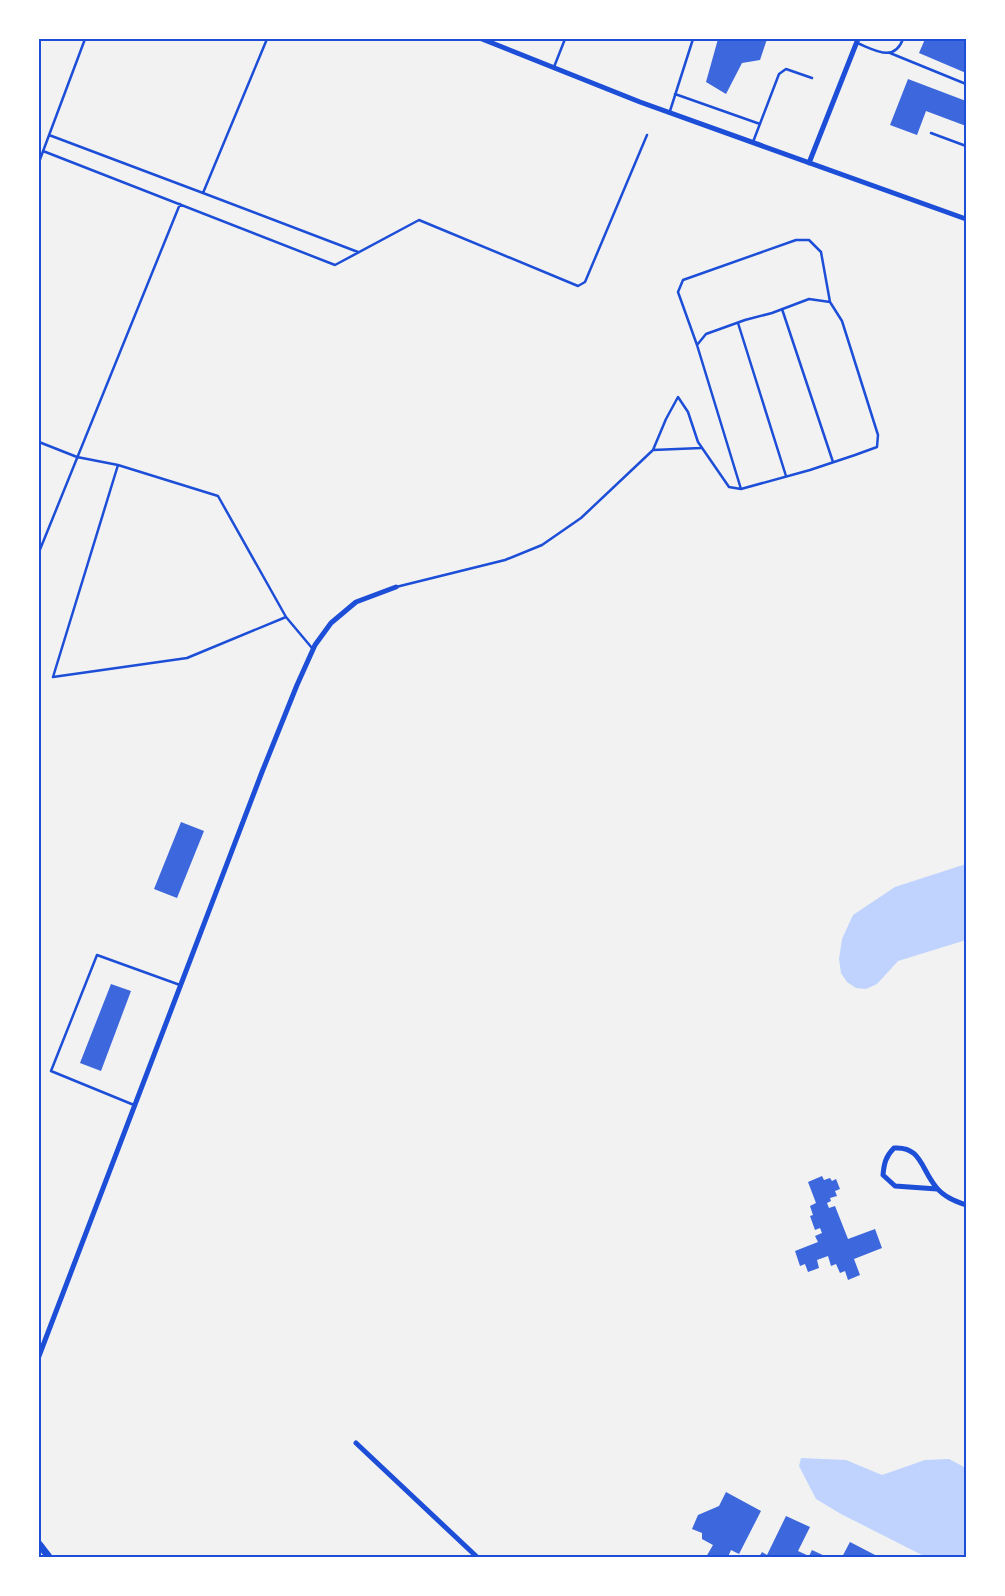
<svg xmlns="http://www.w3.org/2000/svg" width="1005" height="1596" font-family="'Space Grotesk',sans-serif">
	<rect width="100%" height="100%" fill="#f2f2f2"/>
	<path fill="#bfd3fe" d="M966,864V940L898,961L877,984L866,989L856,988L847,982L841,973L839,959L842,939L853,915L895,887Z
		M801,1458L846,1460L882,1475L925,1460L949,1459L966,1468V1557H926L841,1514L816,1499L799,1466Z"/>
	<path fill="#3d67dc" d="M718,39H767L760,60L742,63L726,94L706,82Z
		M925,39H966V73L919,53Z
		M908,79L966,101V126L926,111L917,135L890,125Z
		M181,822L204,831L177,898L154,889Z
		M111,984L131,991L101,1071L80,1063Z
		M822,1176L824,1180L830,1178L832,1181L836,1179L840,1189L835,1191L837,1196L830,1198L831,1201L827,1203L829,1208L835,1206L848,1239L875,1229L882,1248L854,1259L860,1275L848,1280L845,1271L840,1273L836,1264L831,1266L828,1256L817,1260L819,1268L808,1272L805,1264L800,1266L795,1251L818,1242L815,1236L822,1233L820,1228L815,1230L810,1216L813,1215L810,1206L816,1203L808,1182Z
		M726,1492L761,1511L739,1554L731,1550L728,1557H706L713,1545L702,1539V1533L692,1529L698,1515L719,1506Z
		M786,1516L810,1527L798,1551L809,1556L812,1550L827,1557H759L762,1552L767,1555Z
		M850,1542L879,1557H842Z"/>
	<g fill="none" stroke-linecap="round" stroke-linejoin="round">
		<path stroke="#1d4ed8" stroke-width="2.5" d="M267,39L203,193L358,252
			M857,43C875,50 894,63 903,39
			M890,53L966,84
			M554,67L565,39
			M675,94L760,124
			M670,111L693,39
			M931,133L966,146
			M49,135L203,193
			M753,142L779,74L786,69L812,78
			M43,151L335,265L419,220L578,286L585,282L647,135
			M39,162L85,39
			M782,309L833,462
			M738,323L786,476
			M697,345L678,292L683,280L796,240H809L821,252L830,302
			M39,442L77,457L118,465L53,677L187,658L286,617
			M653,450L701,448
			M118,465L218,496L286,617L312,648
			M39,552L180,204
			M396,587L505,560L542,545L581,518L653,450L666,419L678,397L688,412L698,442L729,487L741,489L810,470L855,455L877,447L878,435L842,321L830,302L809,299L772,313L745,320L706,334L697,345L741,489
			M134,1105L51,1071L97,955L180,985"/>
		<path stroke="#1d4ed8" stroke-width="5" d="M482,39L640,102L966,219
			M809,163L858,39
			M937,1189L895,1186L883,1175C884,1163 886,1156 894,1148C921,1146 921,1169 936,1187C944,1197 955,1201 966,1205
			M39,1356L262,772L297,685L315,645L331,623L356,602L396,587
			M356,1443L477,1557"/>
		<path stroke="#1d4ed8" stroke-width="7" d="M39,1544L49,1557"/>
	</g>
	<rect width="1005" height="1596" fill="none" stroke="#ffffff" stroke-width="80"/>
	<rect x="40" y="40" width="925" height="1516" fill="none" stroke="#1d4ed8" stroke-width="2"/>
</svg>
